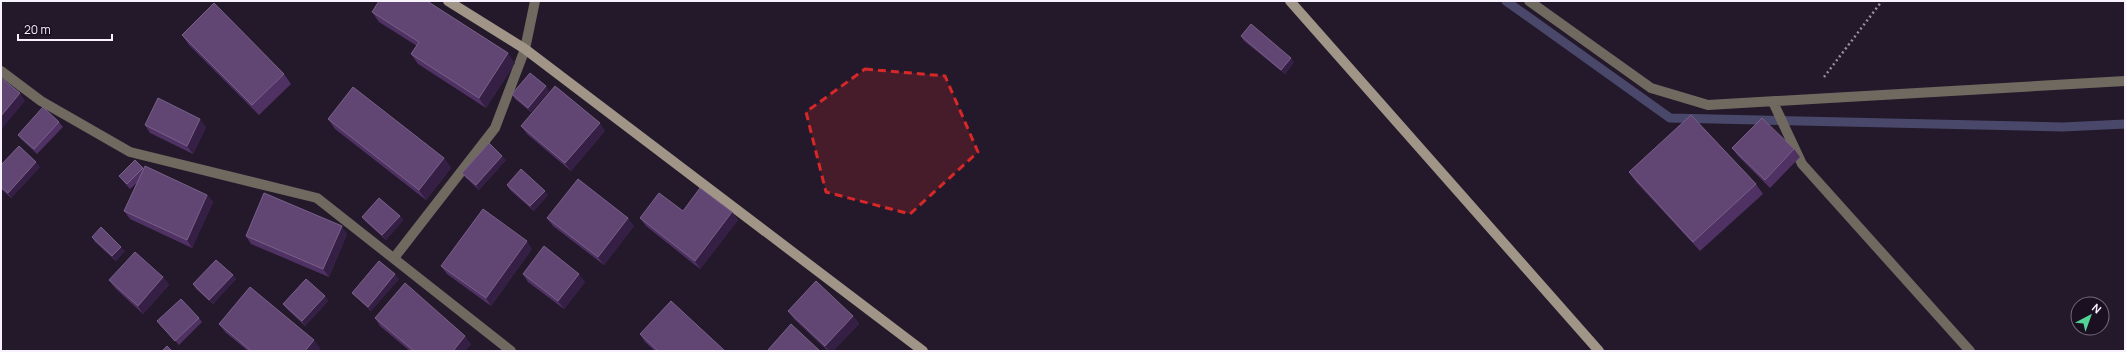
<svg xmlns="http://www.w3.org/2000/svg" width="2126" height="352" font-family="Manrope,sans-serif">
	<rect width="100%" height="100%" fill="#23192b"/>
	<g fill="none" stroke-linecap="round" stroke-linejoin="round">
		<path stroke="#4a486a" stroke-width="9" d="M1506,1L1670,118L2063,127L2125,124"/>
		<path stroke="#98909f" stroke-width="2.5" stroke-dasharray="2 3" stroke-linecap="butt" d="M1824,77L1882,1"/>
		<path stroke="#706960" stroke-width="10" d="M1529,1L1651,88L1708,105L2125,81
			M1,71L41,101L130,152L317,198L511,351
			M1773,102L1802,164L1970,351
			M394,258L495,128L525,49L535,1"/>
		<path stroke="#a09586" stroke-width="10" d="M448,1L525,49L923,351
			M1290,1L1599,351"/>
	</g>
	<path fill="#4f3163" d="M372,12L515,63L486,108L418,64L411,54L417,46L379,22Z
		M182,35L284,74L291,84L259,115L189,45Z
		M1241,36L1294,62L1285,74L1244,41Z
		M549,91L531,112L515,99L512,94Z
		M328,119L444,158L451,168L426,200L335,129Z
		M59,122L63,127L37,154L21,139L18,135Z
		M145,125L206,127L193,154L150,133Z
		M521,126L605,131L571,171L527,134Z
		M1732,148L1794,149L1800,157L1770,188L1738,156Z
		M506,160L479,190L466,178L462,173Z
		M1,165L40,167L11,198L1,189Z
		M144,168L207,195L213,202L192,248L130,219L124,211L138,182L130,189L122,180L119,176Z
		M1629,172L1756,184L1763,194L1700,251L1636,182Z
		M507,185L548,195L534,211L510,190Z
		M683,211L732,212L738,220L700,269L646,226L640,218Z
		M400,216L403,220L386,240L365,221L362,217Z
		M547,218L634,226L604,265L553,226Z
		M347,234L329,277L251,244L246,236Z
		M92,237L125,251L116,261L95,242Z
		M532,249L491,306L447,274L441,266Z
		M523,274L585,282L564,309L528,282Z
		M233,275L236,279L213,304L196,289L193,284Z
		M163,277L169,285L143,314L115,288L109,280Z
		M399,279L371,311L356,297L352,293Z
		M325,296L328,301L305,326L287,309L283,304Z
		M788,311L853,316L859,324L833,351H828L794,319Z
		M199,318L202,322L179,345L161,326L157,321Z
		M375,318L471,344L465,351H410L380,326Z
		M219,324L320,348L317,351H248L225,332Z
		M640,334L725,351H655L645,342Z"/>
	<path fill="#361f45" d="M508,53L515,63L486,108L479,98Z
		M1291,58L1294,62L1285,74L1281,70Z
		M546,86L549,91L531,112L528,108Z
		M20,93L25,101L1,130V116Z
		M200,119L206,127L193,154L187,146Z
		M600,123L605,131L571,171L565,163Z
		M502,156L506,160L479,190L476,185Z
		M444,158L451,168L426,200L419,190Z
		M36,162L40,167L11,198L8,193Z
		M545,191L548,195L534,211L530,206Z
		M207,195L213,202L192,248L187,240Z
		M732,212L738,220L700,269L695,261Z
		M400,216L403,220L386,240L382,235Z
		M628,218L634,226L604,265L598,257Z
		M342,226L347,234L329,277L323,269Z
		M527,241L532,249L491,306L486,298Z
		M121,247L125,251L116,261L112,256Z
		M395,274L399,279L371,311L368,307Z
		M579,274L585,282L564,309L558,301Z
		M233,275L236,279L213,304L209,300Z
		M163,277L169,285L143,314L138,306Z
		M325,296L328,301L305,326L302,321Z
		M853,316L859,324L833,351H829L825,346Z
		M465,336L471,344L465,351H453Z
		M314,340L320,348L317,351H305Z"/>
	<path fill="#614673" stroke="#796189" d="M379,1H427L508,53L479,98L411,54L419,42L372,12Z
		M214,3L284,74L252,105L182,35Z
		M1251,24L1291,58L1281,70L1241,36Z
		M530,73L546,86L528,108L512,94Z
		M1,78L20,93L1,116Z
		M555,86L600,123L565,163L521,126Z
		M353,87L444,158L419,190L328,119Z
		M158,98L200,119L187,146L145,125Z
		M43,107L59,122L34,149L18,135Z
		M1691,115L1756,184L1693,242L1629,172Z
		M1762,118L1794,149L1765,180L1732,148Z
		M489,143L502,156L476,185L462,173Z
		M19,146L36,162L8,193L1,187V165Z
		M135,160L143,168L127,184L119,176Z
		M145,166L207,195L187,240L124,211Z
		M521,169L545,191L530,206L507,185Z
		M578,179L628,218L598,257L547,218Z
		M700,188L732,212L695,261L640,218L659,193L683,211Z
		M264,193L342,226L323,269L246,236Z
		M379,198L400,216L382,235L362,217Z
		M483,209L527,241L486,298L441,266Z
		M101,227L121,247L112,256L92,237Z
		M544,246L579,274L558,301L523,274Z
		M135,252L163,277L138,306L109,280Z
		M216,260L233,275L209,300L193,284Z
		M379,261L395,274L368,307L352,293Z
		M306,279L325,296L302,321L283,304Z
		M816,281L853,316L825,346L788,311Z
		M405,283L465,336L453,351H414L375,318Z
		M250,287L314,340L305,351H251L219,324Z
		M181,299L199,318L175,341L157,321Z
		M671,301L725,351H658L640,334Z
		M791,324L820,351H767Z
		M167,346L172,351H162Z"/>
	<path fill="#d62828" fill-opacity="0.2" stroke="#d62828" stroke-width="3" stroke-dasharray="8 5" stroke-linejoin="round" d="M865,69L945,76L978,152L910,214L826,192L806,112Z"/>
	<rect width="2126" height="352" fill="none" stroke="#f8f1fe" stroke-width="4"/>
	<g transform="translate(2090 316) rotate(41)"><circle r="19" fill="#1a1021" stroke="#736a79"/>
	<path d="M0-3L7 15L0 10L-7 15Z" fill="#53d396"/>
	<text y="-6" font-size="11" font-weight="bold" text-anchor="middle" fill="#f8f1fe">N</text>
	</g>
	<path d="M18 34v6h94v-6" fill="none" stroke="#f8f1fe" stroke-width="2"/>
	<text x="24" y="34" font-size="12" fill="#f8f1fe" stroke="#1a1021" stroke-width="3" paint-order="stroke">20 m</text>
</svg>
